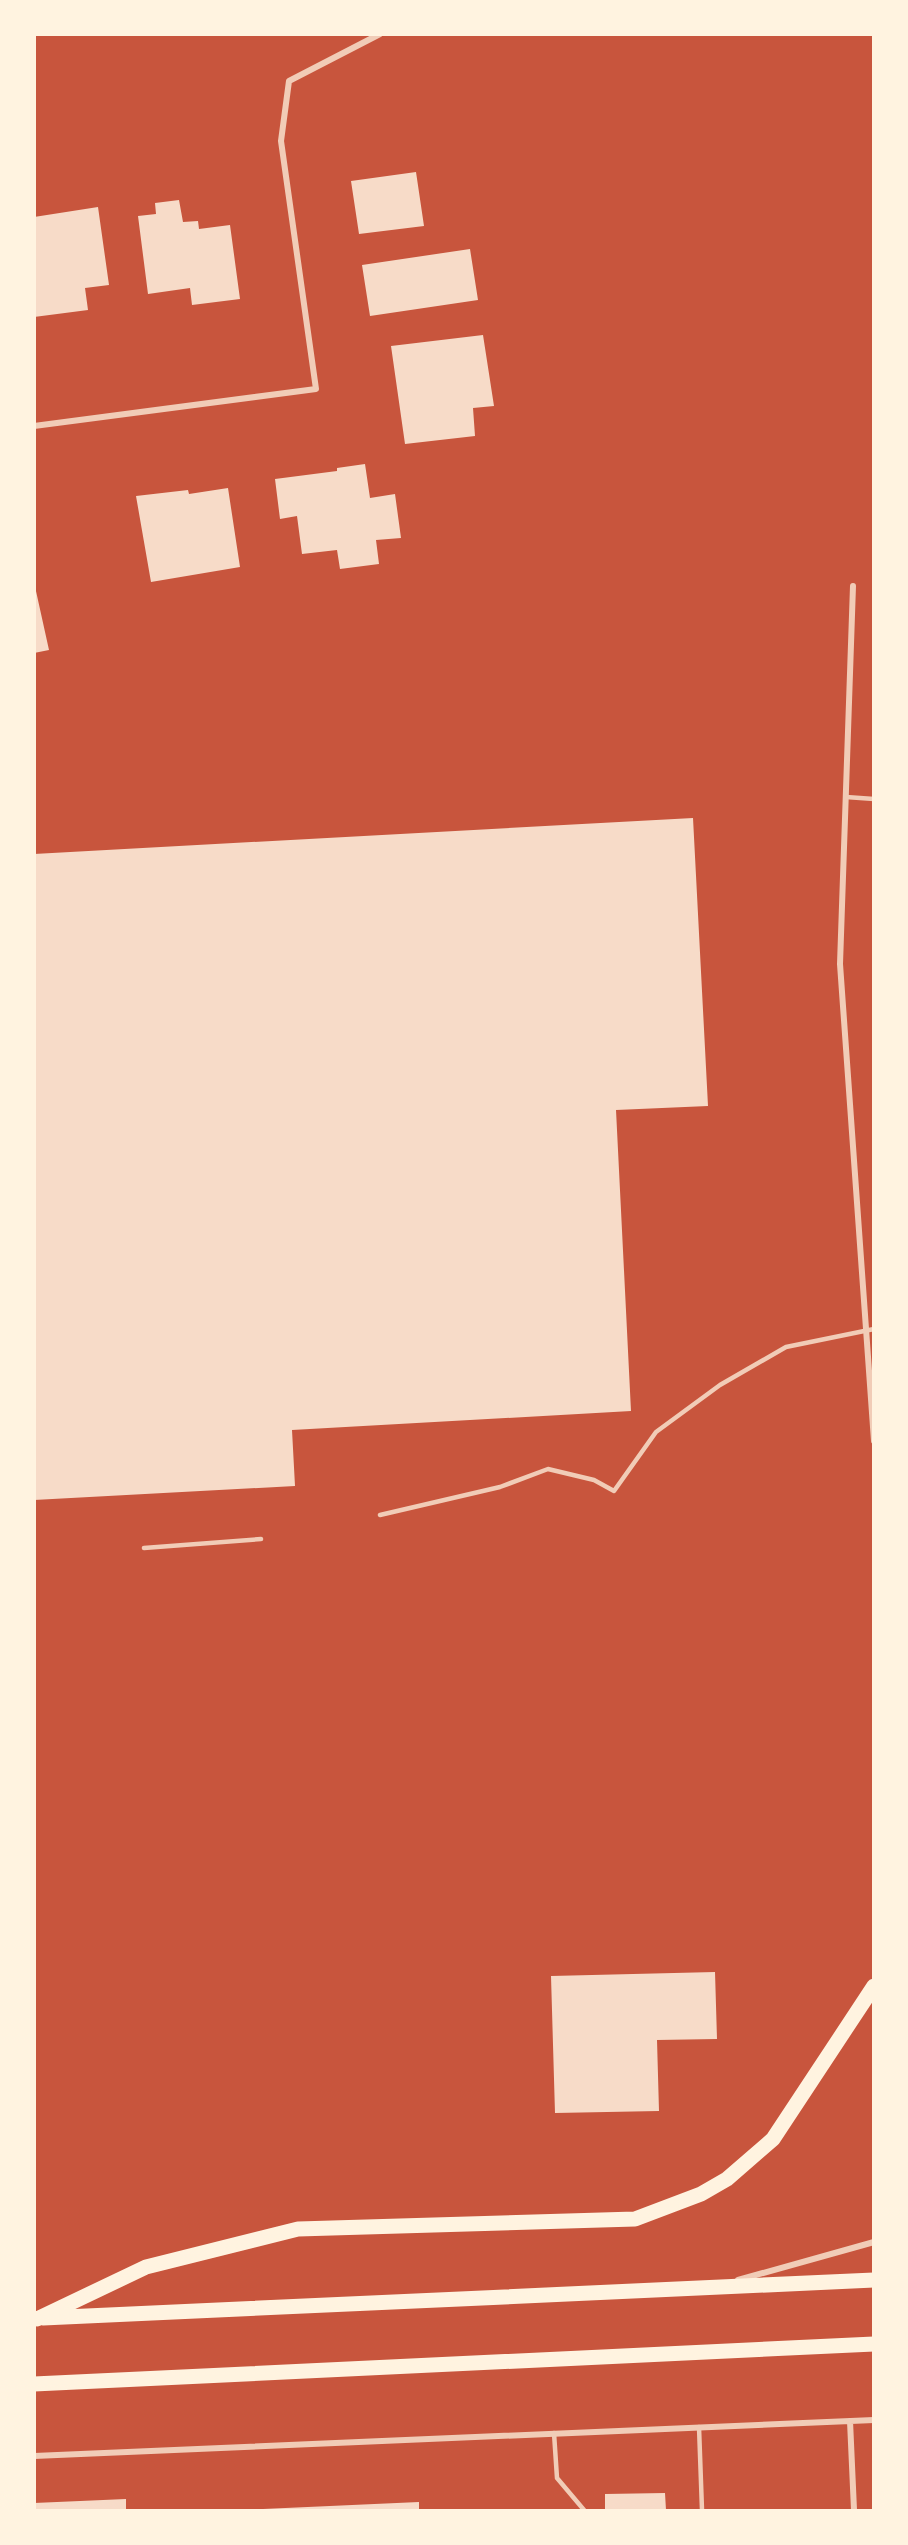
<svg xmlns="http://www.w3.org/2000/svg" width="908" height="2545" font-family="'Asap Condensed',sans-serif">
	<rect width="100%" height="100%" fill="#c8553d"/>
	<path fill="#f7dbc8" d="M416,172L424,226L359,234L351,181Z
		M179,200L183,222L198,221L199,229L230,225L240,299L192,305L190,288L148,294L138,216L156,214L155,203Z
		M98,207L109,285L85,288L88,310L34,317V217Z
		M470,249L478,300L370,316L362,265Z
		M483,335L494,406L473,408L475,436L405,444L391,346Z
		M365,464L370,498L395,494L401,538L376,540L379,564L340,569L337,550L302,554L297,516L280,519L275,479L337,471V468Z
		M228,488L240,567L151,582L136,496L188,490L189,494Z
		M34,582L49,650L34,653Z
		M693,818L708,1106L616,1110L631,1411L292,1430L295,1486L34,1500V854Z
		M715,1972L717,2039L657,2040L659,2111L555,2113L551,1976Z
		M665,2493L666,2510H605V2494Z
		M126,2499V2510H34V2503Z
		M419,2502V2510H263V2509Z"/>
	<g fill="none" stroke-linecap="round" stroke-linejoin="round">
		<path stroke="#f1ccb7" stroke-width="4.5" d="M846,797L874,799
			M380,1515L500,1487L548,1469L594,1480L614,1491L656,1432L720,1385L786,1347L874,1329
			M144,1548L261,1539
			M699,2427L702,2510
			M554,2433L557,2478L584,2510"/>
		<path stroke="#f1ccb7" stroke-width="6" d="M34,426L316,389L281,141L289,81L380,34
			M853,586L840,964L874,1441
			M738,2280L874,2242
			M850,2421L854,2510
			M34,2456L874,2420"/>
		<path stroke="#fff3e0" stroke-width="15" d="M43,2318L874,2280
			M37,2319L146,2267L298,2229L635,2219L701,2194L727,2179L773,2139L874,1986
			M34,2384L874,2344"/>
	</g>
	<rect width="908" height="2545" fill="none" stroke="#fff3e0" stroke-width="72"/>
</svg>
